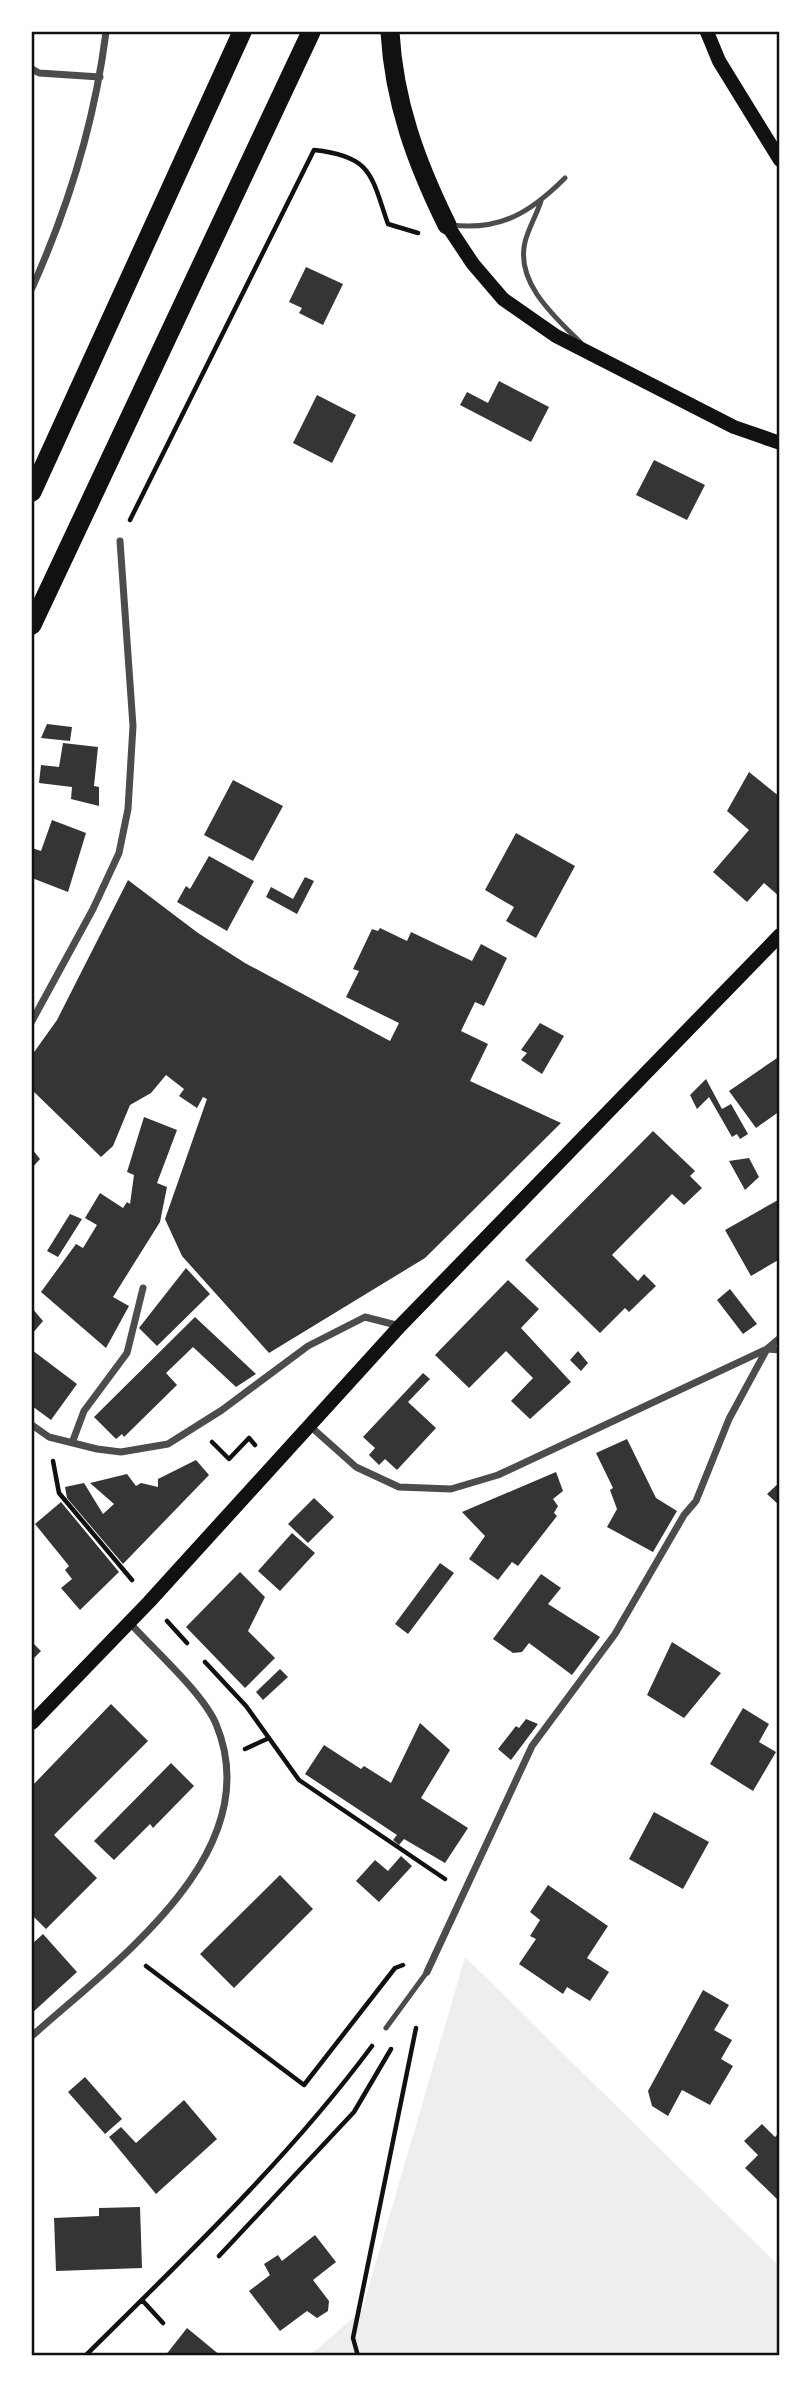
<svg xmlns="http://www.w3.org/2000/svg" width="811" height="2387" font-family="Signika,sans-serif">
	<rect width="100%" height="100%" fill="#fff"/>
	<path fill="#eee" d="M465,1957L779,2266V2355L309,2356L362,2310Z"/>
	<path fill="#353535" d="M306,267L343,284L323,325L299,313L302,308L289,302Z
		M499,381L549,407L531,442L460,405L467,392L488,403Z
		M317,395L356,415L332,463L293,443Z
		M654,460L705,485L687,520L636,495Z
		M47,724L72,727L70,741L41,738Z
		M63,743L98,747L94,786L99,787V806L71,799L72,787L39,783L41,765L59,767Z
		M749,772L780,797V897L764,883L747,902L713,872L749,830L727,811Z
		M233,780L283,806L253,861L204,835Z
		M52,820L86,833L68,892L32,878V848L41,851Z
		M516,833L575,866L536,938L506,921L514,907L485,890Z
		M209,856L254,881L227,931L177,902L186,886L190,889Z
		M305,877L314,881L297,914L266,897L271,887L293,899Z
		M128,880L198,933L245,963L390,1041L399,1023L346,997L359,971L353,969L372,929L378,931L380,928L407,941L411,932L472,961L481,944L507,958L484,1006L475,1002L461,1031L488,1044L470,1081L561,1123L425,1258L269,1353L182,1256L165,1219L207,1099L203,1097L197,1108L179,1096L184,1089L166,1075L151,1093L130,1105L113,1146L101,1157L32,1090V1055L57,1020Z
		M540,1023L564,1036L542,1074L521,1060L527,1053L521,1050Z
		M780,1056V1111L756,1128L729,1091Z
		M706,1079L722,1109L731,1104L748,1134L740,1139L737,1134L732,1137L709,1097L697,1109L690,1095Z
		M144,1117L177,1130L157,1183L167,1187L160,1222L113,1297L129,1306L106,1348L41,1292L76,1244L83,1248L97,1225L85,1218L100,1193L123,1208L127,1202L130,1204L134,1175L127,1172Z
		M653,1131L695,1171L690,1176L702,1188L684,1205L672,1194L612,1255L638,1281L644,1274L656,1286L629,1312L625,1308L600,1333L525,1260Z
		M32,1149L40,1159L32,1168Z
		M749,1158L759,1177L745,1190L729,1161Z
		M778,1200L780,1259L751,1276L725,1230Z
		M70,1214L82,1219L58,1257L47,1251Z
		M186,1268L210,1294L157,1346L139,1328Z
		M508,1280L539,1309L521,1328L571,1382L530,1419L511,1401L533,1378L506,1351L469,1388L435,1355Z
		M730,1289L757,1324L743,1334L717,1300Z
		M32,1308L43,1321L32,1334Z
		M195,1317L256,1374L236,1387L193,1347L166,1373L177,1385L124,1437L122,1434L116,1439L94,1417Z
		M32,1350L77,1384L51,1420L32,1406Z
		M578,1351L588,1363L581,1371L570,1360Z
		M423,1373L430,1379L408,1402L436,1428L397,1470L385,1459L379,1465L369,1455L375,1448L363,1437Z
		M627,1439L656,1498L677,1511L653,1552L607,1527L617,1509L610,1490L613,1488L596,1453Z
		M196,1460L209,1475L123,1564L67,1498L65,1487L84,1483L103,1514L114,1504L90,1483L127,1474L136,1486L141,1483L158,1487V1479Z
		M556,1472L563,1491L553,1499L558,1506L554,1513L557,1516L518,1566L512,1562L498,1580L469,1559L485,1536L462,1512Z
		M780,1482V1506L767,1494Z
		M314,1498L334,1517L308,1543L288,1524Z
		M61,1502L119,1572L80,1610L61,1588L72,1579L65,1570L69,1566L35,1524Z
		M292,1533L315,1553L280,1591L258,1571Z
		M440,1563L454,1573L408,1634L395,1624Z
		M240,1572L265,1597L248,1631L275,1658L245,1688L186,1627Z
		M541,1574L561,1588L548,1604L600,1637L572,1675L529,1643L522,1652L513,1653L493,1639Z
		M32,1642L41,1651L32,1660Z
		M672,1642L721,1673L684,1718L647,1695Z
		M280,1669L288,1677L263,1700L256,1692Z
		M111,1704L148,1741L54,1835L97,1878L46,1929L32,1915V1786Z
		M743,1708L769,1724L759,1742L776,1752L753,1791L710,1764Z
		M526,1719L538,1724L511,1760L498,1749L516,1726L519,1728Z
		M420,1723L450,1750L421,1798L468,1828L445,1863L404,1839L399,1845L393,1840L397,1835L305,1774L324,1745L361,1769L364,1766L391,1783Z
		M171,1763L194,1786L153,1828L150,1824L114,1860L94,1841Z
		M654,1812L709,1842L683,1889L629,1859Z
		M401,1856L412,1866L379,1902L356,1881L375,1860L388,1871Z
		M280,1875L313,1909L234,1988L200,1954Z
		M548,1885L608,1926L587,1958L609,1972L590,2001L567,1987L563,1994L519,1964L536,1939L530,1936L540,1920L530,1912Z
		M43,1934L77,1972L32,2013V1944Z
		M703,1990L729,2005L714,2030L732,2040L721,2059L733,2066L710,2105L682,2090L668,2116L652,2106L648,2091Z
		M85,2077L122,2119L105,2134L68,2092Z
		M184,2100L217,2139L156,2194L109,2137L121,2127L136,2143Z
		M762,2124L775,2137L780,2132V2202L745,2168L758,2155L744,2141Z
		M140,2207L142,2268L56,2271L54,2218L99,2216V2208Z
		M315,2235L336,2262L313,2280L329,2301L328,2311L317,2318L307,2311L280,2331L249,2291L270,2275L264,2264L278,2255L282,2261Z
		M187,2328L221,2356H165Z"/>
	<g fill="none" stroke-linecap="round" stroke-linejoin="round">
		<path stroke="#111" stroke-width="4.5" d="M130,520L314,150C372,156 371,175 388,224L418,233
			M212,1442L229,1459L249,1438L255,1445
			M53,1461L59,1493L132,1580
			M167,1621L187,1643
			M205,1662L246,1706L299,1780L445,1879
			M245,1749L269,1738
			M146,1966L304,2085L395,1968L403,1965
			M219,2256L354,2112L391,2049
			M142,2300L163,2323
			M85,2356C185,2257 288,2159 372,2046
			M358,2356L353,2338L416,2028"/>
		<path stroke="#4c4c4c" stroke-width="5" d="M541,201C537,214 528,229 525,242C515,283 556,318 581,343
			M451,225C501,231 531,212 565,178
			M386,2028L427,1972"/>
		<path stroke="#4c4c4c" stroke-width="7" d="M32,69L39,73L100,77
			M32,288C68,208 95,119 106,32
			M32,1021L93,909L119,853L128,809L133,726L120,541
			M767,1349L780,1350
			M32,1425L49,1437L97,1449L121,1452L168,1444L222,1410L308,1346L365,1317L400,1326
			M310,1426L356,1467L399,1487L451,1489L498,1475L767,1349L780,1338
			M72,1443L84,1411L127,1353L143,1288
			M427,1972L532,1746L615,1634L684,1515L696,1501L729,1419L767,1349
			M32,2036C114,1962 270,1853 216,1724C203,1693 153,1649 130,1623"/>
		<path stroke="#111" stroke-width="14" d="M707,32L719,61L780,160
			M447,225L473,264L503,299L556,336L734,427L780,443
			M32,1723L149,1602L400,1326L780,935"/>
		<path stroke="#111" stroke-width="19" d="M390,32C394,102 416,162 447,225
			M32,492L242,32
			M32,625L311,32"/>
	</g>
	<rect width="811" height="2387" fill="none" stroke="#ffffff" stroke-width="66"/>
	<rect x="33" y="33" width="745" height="2321" fill="none" stroke="#111" stroke-width="2.5"/>
</svg>
